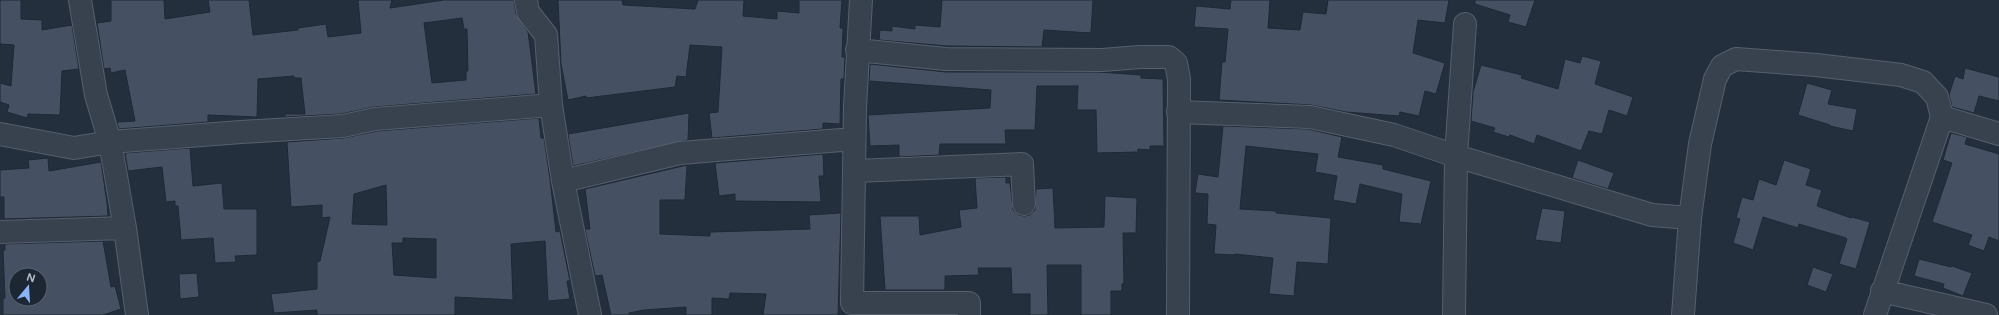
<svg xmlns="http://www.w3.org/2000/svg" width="1999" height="315" font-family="Figtree,sans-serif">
	<rect width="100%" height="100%" fill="#242f3e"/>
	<path fill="#455162" stroke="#1f2835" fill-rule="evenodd" d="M0,0H21V19L42,20V30L72,25L79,69L62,71L60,115L28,114L27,118L7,112L9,105L0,102V83L11,86L14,45L0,44Z
		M111,0H164L165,19L210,12L208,0H249L253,35L298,30V28L326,24L328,37L361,33L358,0H392L390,8L444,0H514L516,14L528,32L536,94L374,107L341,114L285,117V114H305L301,78H294V76L258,79L257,117L208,115V122L119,129L117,122L135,121L125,70L111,73L110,68L104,69L97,23L111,21ZM462,18L464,29H467L468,71H466V80L432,83L424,23Z
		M558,0H622L623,5L695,9L698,0H744L743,16L777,19V11L799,13V0H842L840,28H843L842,57H845L844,79H841L840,124L823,123V129L712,138L709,113L718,112L722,47L690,45L686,77L677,76L675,87L586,98V96L568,100L561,64Z
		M942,0H1093L1091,33L1044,30L1042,47L947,46L879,40L880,30L892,31V26L915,29V25L940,27Z
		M1231,0H1270L1268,28L1300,30L1303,12L1326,14L1328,0H1449L1445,23L1418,20L1413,53L1445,63L1436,94L1425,91L1419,116L1400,112L1399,116L1346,112L1311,105L1219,100L1222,62H1225L1228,29L1194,27L1196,6L1230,9Z
		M1475,0H1535L1526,27L1508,22L1510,15L1475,4Z
		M1582,56L1601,61L1595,84L1633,97L1627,116L1609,110L1602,134L1589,131L1581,151L1537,135L1534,144L1510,135L1509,137L1493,132L1495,128L1471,121L1473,92L1481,65L1522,75L1521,78L1558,89L1565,59L1580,63Z
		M870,64L946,72H1098L1141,75V78L1163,79L1164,146H1150V150L1138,149V152L1097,153L1096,110H1077L1078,86H1037L1035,130H1005L1006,144H940L939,155L899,157V145L870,146L868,115L990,108L991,90L869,81Z
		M1965,68L1999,77V101L1979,96L1974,113L1952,107L1949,95L1955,76L1963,79Z
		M1807,83L1832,90L1828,104L1857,109L1853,131L1830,126V125L1798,115Z
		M689,113L688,140L573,166L568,134Z
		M539,118L541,138H544L550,179L556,232L560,231L570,281H567L570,299L548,301L545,241L511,244L513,300L455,297V315H317V310L274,313L271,294L317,289V262L320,261L330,217L322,218V205L291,207L287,142L344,138L377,131ZM386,185L387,225L352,224L354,194ZM403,238L436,239V278L394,275L392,243H403Z
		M1223,126L1308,129L1342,137L1338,157L1383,165V169L1431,181L1421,224L1399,222L1402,194L1360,184L1356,204L1333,200L1337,176L1315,172L1318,154L1246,146L1240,209L1276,211V213L1331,218L1328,264L1297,262L1294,296L1269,294L1273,258L1235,254V255L1214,254L1216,225L1207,224L1208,194L1195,193L1198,174L1218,177Z
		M1951,133L1967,137L1965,144L1999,154V241L1989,237L1984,251L1968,245L1972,235L1932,222L1952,163L1943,160Z
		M190,148L193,186L222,183L224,209H257V255L235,256L236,262L215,263L213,238L181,240L178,206H175V201L166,202L162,167L128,171L125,153Z
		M823,154L824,176H819L821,202L735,201V194L719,196L715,163Z
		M48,158L49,171L101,162L107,203L108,216L4,219V197H0V170L29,168L28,160Z
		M1578,160L1614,173L1608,189L1572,178Z
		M1784,160L1811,169L1806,185L1822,190L1817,206L1851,218L1852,217L1870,222L1856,269L1839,264L1847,239L1846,238L1799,224L1798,228L1763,217L1753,250L1733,243L1740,219L1736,218L1742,197L1753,200L1759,179L1776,185Z
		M687,165L685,200H660V234L710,236V232L810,229L809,215L841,213L838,315H763L766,294L730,293L729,299L712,298V315H686V307L644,310L629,313V315H611L602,275L595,276L585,229H590L585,189Z
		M1006,177V183H1010L1013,210L1019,215L1024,216L1030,215L1035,210L1036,189L1053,188L1055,228L1104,227L1105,196L1137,198L1136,233H1123L1124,284H1122V291H1111V315H1081V265H1047L1048,315H1030V294H1012L1011,268H978L979,275L945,276V290H885L880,216H919L920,235L961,227L959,210L977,208L975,178Z
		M1542,208L1565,211L1561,243L1535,240Z
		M103,241L111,287L115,286L121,309L103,315H3V298H5L3,250H5V244ZM16,275H40V299H16Z
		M1919,259L1951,267L1952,266L1972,273L1963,296L1943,288L1944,284L1914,276Z
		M1813,267L1833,274L1826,292L1807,285Z
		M197,273L199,297L180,299L179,274Z"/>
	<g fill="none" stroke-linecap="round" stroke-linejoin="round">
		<defs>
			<path id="street" d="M80,0L96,95L110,142L125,228L137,315
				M526,0L528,12L546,35L551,105L563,181L590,315
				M861,0L855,107L852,303H969V315
				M857,50L946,59L1102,60L1140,57H1169L1176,63L1179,79L1178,315
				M1178,112L1310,117L1394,135L1456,156L1652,215L1690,218L1683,315
				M0,134L74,148L110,142L241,132L343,126L375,119L551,105
				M855,171L1022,164L1024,204
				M563,181L680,153L854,139
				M1690,218L1700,144L1715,79L1722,66L1736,59L1816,65L1901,75L1923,82L1937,97L1942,117
				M0,232L125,228
				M1882,291L1986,315
				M1454,315L1456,156L1465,24
				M1875,315L1942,117L1999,134"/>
		</defs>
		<use href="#street" stroke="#565f6c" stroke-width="24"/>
		<use href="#street" stroke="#38414e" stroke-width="22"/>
	</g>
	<g transform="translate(28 287) rotate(18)"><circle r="19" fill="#1d2633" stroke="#59626f"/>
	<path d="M0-3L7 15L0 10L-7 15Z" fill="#8ab4f8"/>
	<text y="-6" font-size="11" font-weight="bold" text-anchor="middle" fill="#b4bcc9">N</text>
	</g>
</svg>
